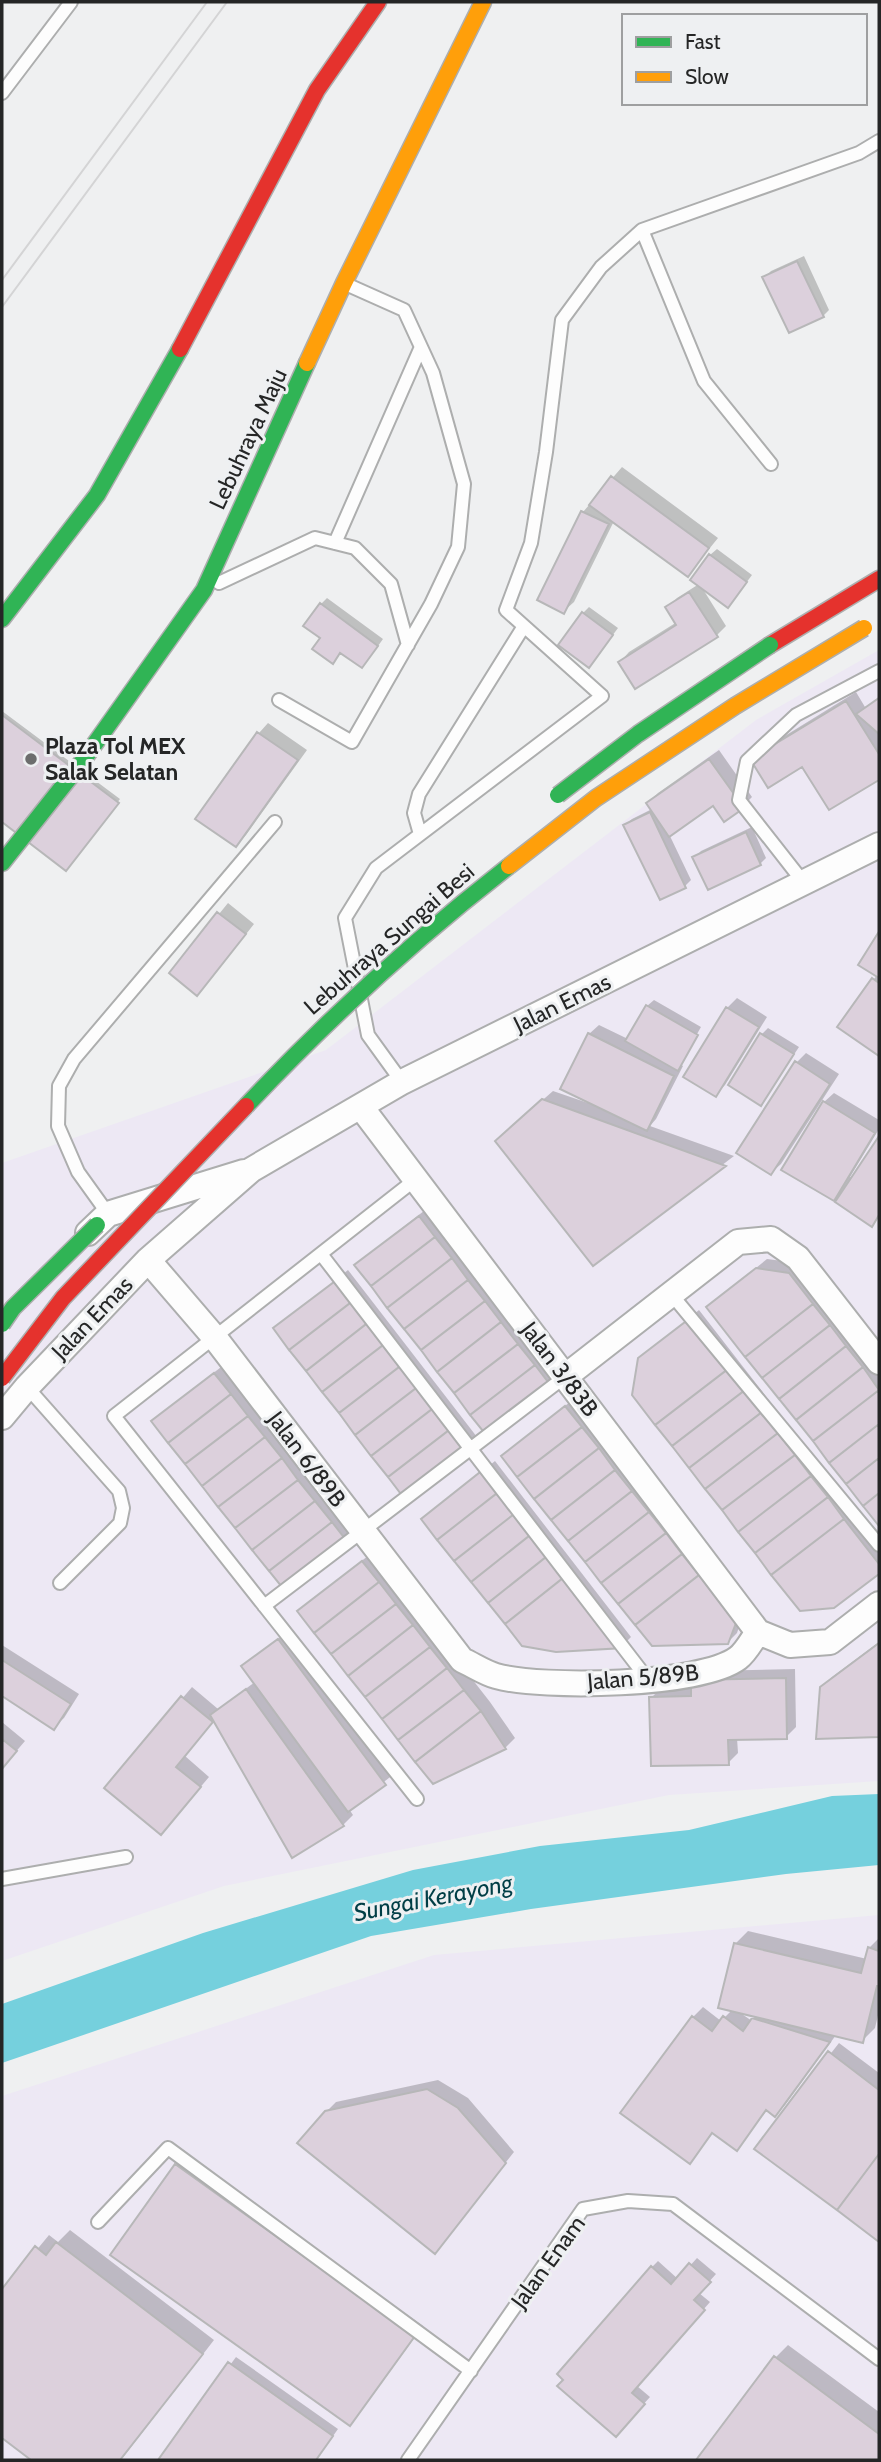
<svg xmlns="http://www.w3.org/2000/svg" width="881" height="2462" font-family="Cabin,sans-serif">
	<rect width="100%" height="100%" fill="#eff0f1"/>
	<path fill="#ede8f4" d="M879,650V1781L669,1795L224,1886L2,1961V1163L326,1050L756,720Z
		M879,1915V2460H2V2096L434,1955Z"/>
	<path fill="#75d0dd" d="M879,1794V1865L786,1874L531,1909L371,1936L2,2063V2004L203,1933L413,1870L540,1846L689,1830L832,1796Z"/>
	<path fill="#0003" fill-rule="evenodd" d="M804,256L829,310L823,316L765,277L771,271Z
		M622,467L718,538L688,575L614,521L574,602L564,611L583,512Z
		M717,549L752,575L734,599L701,586L726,626L716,636L620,662L629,652L677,622L667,608L677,598L699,584L710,555Z
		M327,598L383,639L368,660L341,651L339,655L323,638L321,604Z
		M589,607L618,628L595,659L583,613Z
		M856,692L865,707L879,700V778L830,808L803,764L762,750Z
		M2,711L120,799L66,869L2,820Z
		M268,723L307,750L246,835L236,845L198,818L259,733Z
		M719,750L752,797L743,806L713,804L669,834L691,880L685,886L625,825L632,819L652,809L648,803L658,793Z
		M752,827L766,858L760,864L695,857L701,851Z
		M228,903L254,924L207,984L171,973Z
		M879,935V1054L840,1027L877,975L860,964Z
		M737,998L767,1017L725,1085L715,1095L727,1008Z
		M654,1000L701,1027L680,1064L683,1066L656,1119L650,1126L734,1156L594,1263L507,1131L553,1091L588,1103L589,1034L599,1025L628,1039L647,1006Z
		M768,1028L799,1047L761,1104L762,1034Z
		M806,1053L839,1074L781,1164L771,1173L797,1062Z
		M834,1093L879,1120V1129L850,1177L853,1179L879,1140V1217L871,1224L845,1187L833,1199L824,1102Z
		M429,1207L560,1376L550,1385L366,1256Z
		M767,1259L798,1263L879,1366V1524L708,1307Z
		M348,1270L477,1437L468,1447L275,1329Z
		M699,1310L879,1542V1571L834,1606L639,1359Z
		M225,1364L357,1533L348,1542L163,1412Z
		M575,1398L744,1612L737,1633L727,1643L513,1447Z
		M495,1461L631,1637L622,1646L423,1519Z
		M373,1552L490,1702L515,1738L505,1748L434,1782L309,1602Z
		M288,1631L394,1774L349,1809L353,1815L343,1825L293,1856L215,1719L185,1756L209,1777L170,1823L106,1788L192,1687L218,1709L255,1682L243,1666Z
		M879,1642V1735L818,1737L822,1687L832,1677Z
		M2,1645L79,1694L64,1718L54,1727L2,1694Z
		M795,1669L796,1727L786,1737L737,1738L738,1753L728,1763L651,1698L661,1688L693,1687L703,1671Z
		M2,1722L25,1741L2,1768Z
		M748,1931L867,1959L869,1948L879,1938V2011L875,2028L862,2041L836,2035L785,2105L775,2115L768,2109L736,2149L714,2132L690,2161L693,2017L703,2007L721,2021L732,2010L736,1943ZM739,2012L757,2016L752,2021Z
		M839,2043L879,2073V2240L757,2148Z
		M438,2080L468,2098L514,2152L435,2252L326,2112L336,2102Z
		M185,2156L423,2326L359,2414L349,2424L176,2166Z
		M70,2230L214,2340L121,2460H34L2,2436V2292L49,2235L58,2242Z
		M697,2258L716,2274L699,2293L710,2302L637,2386L650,2397L622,2428L652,2267L658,2261L678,2279Z
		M788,2345L879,2412V2460H698L776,2357Z
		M236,2357L338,2429L316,2460H160Z"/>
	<path fill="#dcd0dc" stroke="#b7b7b8" stroke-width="2" d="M797,261L824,317L789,333L762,277Z
		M611,476L709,548L688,577L589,505Z
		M581,511L609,524L564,614L537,600Z
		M709,554L747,582L728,608L690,580Z
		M689,592L718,637L635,689L618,662L676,625L665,607Z
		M320,603L378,646L362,668L340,653L333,664L312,649L320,638L303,626Z
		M582,612L613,635L589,668L558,645Z
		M879,698V734L856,714Z
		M846,701L879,754V780L829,810L802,767L768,788L750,759Z
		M2,715L119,803L66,871L2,822Z
		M257,732L298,760L236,847L195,819Z
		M709,759L744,808L724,822L713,806L669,837L646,803Z
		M650,812L686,888L660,900L623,825Z
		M746,832L761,865L708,890L692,857Z
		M217,912L246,934L197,996L169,973Z
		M878,933L879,934V978L858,965Z
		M872,978L879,983V1056L837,1027Z
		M646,1005L698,1035L678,1071L625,1041Z
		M726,1007L759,1027L716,1097L683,1077Z
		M588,1033L674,1076L647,1131L560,1089Z
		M760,1033L794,1054L761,1106L728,1085Z
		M795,1061L830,1084L771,1175L736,1153Z
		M542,1099L726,1166L593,1266L495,1141Z
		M823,1101L875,1133L834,1201L781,1170Z
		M879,1136V1215L872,1227L835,1202Z
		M419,1216L435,1237L371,1286L354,1265Z
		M435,1237L452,1258L387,1308L371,1286Z
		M452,1258L468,1280L404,1329L387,1308Z
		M756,1268L789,1273L813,1304L745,1357L706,1307Z
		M338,1279L354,1300L289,1350L273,1328Z
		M468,1280L485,1301L421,1350L404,1329Z
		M354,1300L370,1321L306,1371L289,1350Z
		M485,1301L501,1322L437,1372L421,1350Z
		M813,1304L830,1325L762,1378L745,1357Z
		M689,1319L728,1369L655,1425L632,1395L638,1358Z
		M370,1321L387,1342L322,1392L306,1371Z
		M501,1322L518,1344L454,1393L437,1372Z
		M830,1325L846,1346L779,1399L762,1378Z
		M387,1342L403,1364L339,1413L322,1392Z
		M518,1344L535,1365L470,1415L454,1393Z
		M846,1346L863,1367L796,1420L779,1399Z
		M403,1364L420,1385L355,1435L339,1413Z
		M535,1365L551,1386L487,1436L470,1415Z
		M863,1367L879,1390L813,1441L796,1420Z
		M728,1369L745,1390L672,1446L655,1425Z
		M214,1373L231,1394L168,1443L151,1421Z
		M420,1385L436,1406L371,1456L355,1435Z
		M745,1390L762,1412L689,1468L672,1446Z
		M879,1390V1424L829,1463L813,1441Z
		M231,1394L248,1416L185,1464L168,1443Z
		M436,1406L453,1427L388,1477L371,1456Z
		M565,1406L582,1427L517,1477L501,1456Z
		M762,1412L778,1433L705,1489L689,1468Z
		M248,1416L265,1437L202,1486L185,1464Z
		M879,1424V1458L846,1484L829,1463Z
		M453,1427L469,1448L404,1498L388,1477Z
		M582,1427L599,1448L534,1499L517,1477Z
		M778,1433L795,1455L722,1510L705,1489Z
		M265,1437L282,1458L218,1507L202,1486Z
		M599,1448L615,1470L551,1520L534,1499Z
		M795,1455L811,1476L738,1532L722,1510Z
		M282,1458L298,1480L235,1528L218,1507Z
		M879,1458V1493L863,1506L846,1484Z
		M484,1469L501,1490L437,1540L421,1519Z
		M615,1470L632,1491L568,1541L551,1520Z
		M811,1476L828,1497L755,1553L738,1532Z
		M298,1480L315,1501L252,1550L235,1528Z
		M501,1490L518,1511L454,1561L437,1540Z
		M632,1491L649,1512L585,1562L568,1541Z
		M879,1493V1526L863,1506Z
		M828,1497L844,1519L771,1575L755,1553Z
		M315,1501L332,1522L269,1571L252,1550Z
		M518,1511L534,1532L471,1582L454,1561Z
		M649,1512L666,1533L601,1583L585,1562Z
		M844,1519L879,1564V1574L834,1608L800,1611L771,1575Z
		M332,1522L349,1544L286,1592L269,1571Z
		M534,1532L551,1553L488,1603L471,1582Z
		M666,1533L682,1554L618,1604L601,1583Z
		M551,1553L568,1574L505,1624L488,1603Z
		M682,1554L699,1575L635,1625L618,1604Z
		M362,1561L379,1582L314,1633L297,1611Z
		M568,1574L623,1648L556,1652L522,1646L505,1624Z
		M699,1575L736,1623L728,1644L652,1646L635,1625Z
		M379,1582L396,1604L331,1654L314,1633Z
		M396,1604L413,1625L348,1676L331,1654Z
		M413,1625L430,1647L365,1697L348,1676Z
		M278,1639L386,1785L348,1812L241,1666Z
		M879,1643V1737L816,1739L820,1687Z
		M430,1647L447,1668L382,1719L365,1697Z
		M2,1660L71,1704L54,1730L2,1696Z
		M447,1668L464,1690L398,1740L382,1719Z
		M786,1678L787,1739L728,1740L729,1765L651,1766L649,1697L691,1696V1680Z
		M246,1689L344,1826L292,1858L210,1715Z
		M464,1690L481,1711L415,1762L398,1740Z
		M181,1696L213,1722L176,1767L201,1787L161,1835L104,1788Z
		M481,1711L506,1749L433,1784L415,1762Z
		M2,1739L17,1751L2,1769Z
		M734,1943L861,1973L868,1947L879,1951V1986H877L863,2043L718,2008Z
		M692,2016L712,2031L723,2016L743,2031L752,2018L830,2042L775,2117L766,2110L737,2151L712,2133L690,2164L620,2113Z
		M828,2051L879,2090V2154L837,2210L754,2149Z
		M427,2089L458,2108L506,2163L435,2254L297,2143L325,2111Z
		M879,2154V2242L837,2210Z
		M175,2164L415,2336L350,2426L110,2255Z
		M56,2242L203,2354L120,2460H31L2,2438V2289L35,2246L46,2255Z
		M689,2263L711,2282L694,2300L705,2310L632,2393L645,2404L616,2437L557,2386L563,2380L557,2374L651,2266L671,2284Z
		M774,2356L879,2434V2460H696Z
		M228,2362L333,2436L316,2460H158Z"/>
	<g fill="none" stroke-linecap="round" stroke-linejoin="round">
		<defs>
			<path id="lane" d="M2,93L71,2
				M642,230L704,381L771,464
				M335,543L421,347
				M219,583L315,538L355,548L391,584L408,645
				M279,700L352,742L431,604L458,547L464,484L433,373L404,310L348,285
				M420,834L414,813L419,794L524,626
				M804,883L739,800L747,761L796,715L879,671
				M402,1082L368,1035L345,918L376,868L602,696L506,610L531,543L546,452L562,320L601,267L642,230L859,153L879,141
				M416,1179L114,1416L417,1799
				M111,1218L78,1172L58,1126L59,1086L74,1059L275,822
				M321,1254L649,1681
				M672,1295L879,1545
				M27,1387L119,1491L123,1508L120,1523L60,1583
				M264,1606L566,1376
				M2,1879L126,1857
				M98,2222L168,2148L471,2371
				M408,2460L583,2209L628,2201L673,2204L879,2359"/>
			<path id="street" d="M361,1107L758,1632
				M88,1233L108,1214L244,1172
				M148,1260L215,1338L462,1660C473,1665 485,1673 496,1676C542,1689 701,1686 738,1658C746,1652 752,1640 758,1632L790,1645L830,1642L879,1604
				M566,1376L738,1242L771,1239L798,1258L879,1362
				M2,1417L27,1387L148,1260L251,1170L402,1082L879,845"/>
			<path id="fast" d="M2,619L97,495L180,349
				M2,863L82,762L204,590L307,363"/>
			<path id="slow" d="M307,363L344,283L483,2"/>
			<path id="jam" d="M180,349L317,90L378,2
				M770,645L879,579"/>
		</defs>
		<use href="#lane" stroke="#adaeae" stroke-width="16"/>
		<use href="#street" stroke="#adaeae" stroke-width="28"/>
		<use href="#fast" stroke="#adaeae" stroke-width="19"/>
		<use href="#slow" stroke="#adaeae" stroke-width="19"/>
		<use href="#jam" stroke="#adaeae" stroke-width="19"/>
		<use href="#lane" stroke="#fdfdfd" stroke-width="12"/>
		<use href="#street" stroke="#fdfdfd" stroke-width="24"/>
		<use href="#fast" stroke="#30b455" stroke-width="16"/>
		<use href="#slow" stroke="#ff9f0a" stroke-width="16"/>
		<use href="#jam" stroke="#e5322d" stroke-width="16"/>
		<path stroke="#d4d4d5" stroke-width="2" d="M2,280L207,2
			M2,307L227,2"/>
		<defs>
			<path id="fast-bridge" d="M558,795L638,734L770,645
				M246,1106C328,1019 415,939 509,866
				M2,1324L13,1308L97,1225"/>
			<path id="slow-bridge" d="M509,866L596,798L735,706L864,628"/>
			<path id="jam-bridge" d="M2,1378L63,1298L246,1106"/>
		</defs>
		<use href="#fast-bridge" stroke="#adaeae" stroke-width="19" stroke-linecap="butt"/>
		<use href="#slow-bridge" stroke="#adaeae" stroke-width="19" stroke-linecap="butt"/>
		<use href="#jam-bridge" stroke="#adaeae" stroke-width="19" stroke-linecap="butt"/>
		<use href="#fast-bridge" stroke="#30b455" stroke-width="16"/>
		<use href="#slow-bridge" stroke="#ff9f0a" stroke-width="16"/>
		<use href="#jam-bridge" stroke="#e5322d" stroke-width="16"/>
	</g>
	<circle fill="#6c6d6d" stroke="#eef0f2" stroke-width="2.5" cx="31" cy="759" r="7"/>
	<g text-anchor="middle" stroke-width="6" stroke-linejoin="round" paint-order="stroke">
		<g font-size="23" fill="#252626" stroke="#eef0f2">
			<text transform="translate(248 439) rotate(-65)" y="8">Lebuhraya Maju</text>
			<text transform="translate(389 939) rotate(-41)" y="8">Lebuhraya Sungai Besi</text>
			<text transform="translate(562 1003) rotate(-26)" y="8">Jalan Emas</text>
			<text transform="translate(92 1318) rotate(-46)" y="8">Jalan Emas</text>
			<text transform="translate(560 1369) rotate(53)" y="8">Jalan 3/83B</text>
			<text transform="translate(307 1459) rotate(53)" y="8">Jalan 6/89B</text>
			<text transform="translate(643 1677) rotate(-5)" y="8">Jalan 5/89B</text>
			<text transform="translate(548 2262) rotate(-54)" y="8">Jalan Enam</text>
		</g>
		<g font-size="23" font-weight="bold" fill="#252626" stroke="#eef0f2" text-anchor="start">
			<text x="45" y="754">Plaza Tol MEX<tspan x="45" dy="26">Salak Selatan</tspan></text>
		</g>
		<g font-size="24" font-style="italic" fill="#003e46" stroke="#eef0f2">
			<text transform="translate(433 1898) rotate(-11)" y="8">Sungai Kerayong</text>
		</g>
	</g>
	<rect width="881" height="2462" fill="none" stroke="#252626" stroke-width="7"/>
	<rect x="622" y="14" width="245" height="91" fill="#eef0f2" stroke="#9e9fa0" stroke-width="2"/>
	<rect x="636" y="37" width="35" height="10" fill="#30b455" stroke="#9e9fa0" stroke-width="2"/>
	<text x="685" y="49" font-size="21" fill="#252626">Fast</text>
	<rect x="636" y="72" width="35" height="10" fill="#ff9f0a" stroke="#9e9fa0" stroke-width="2"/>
	<text x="685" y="84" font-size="21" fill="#252626">Slow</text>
</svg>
